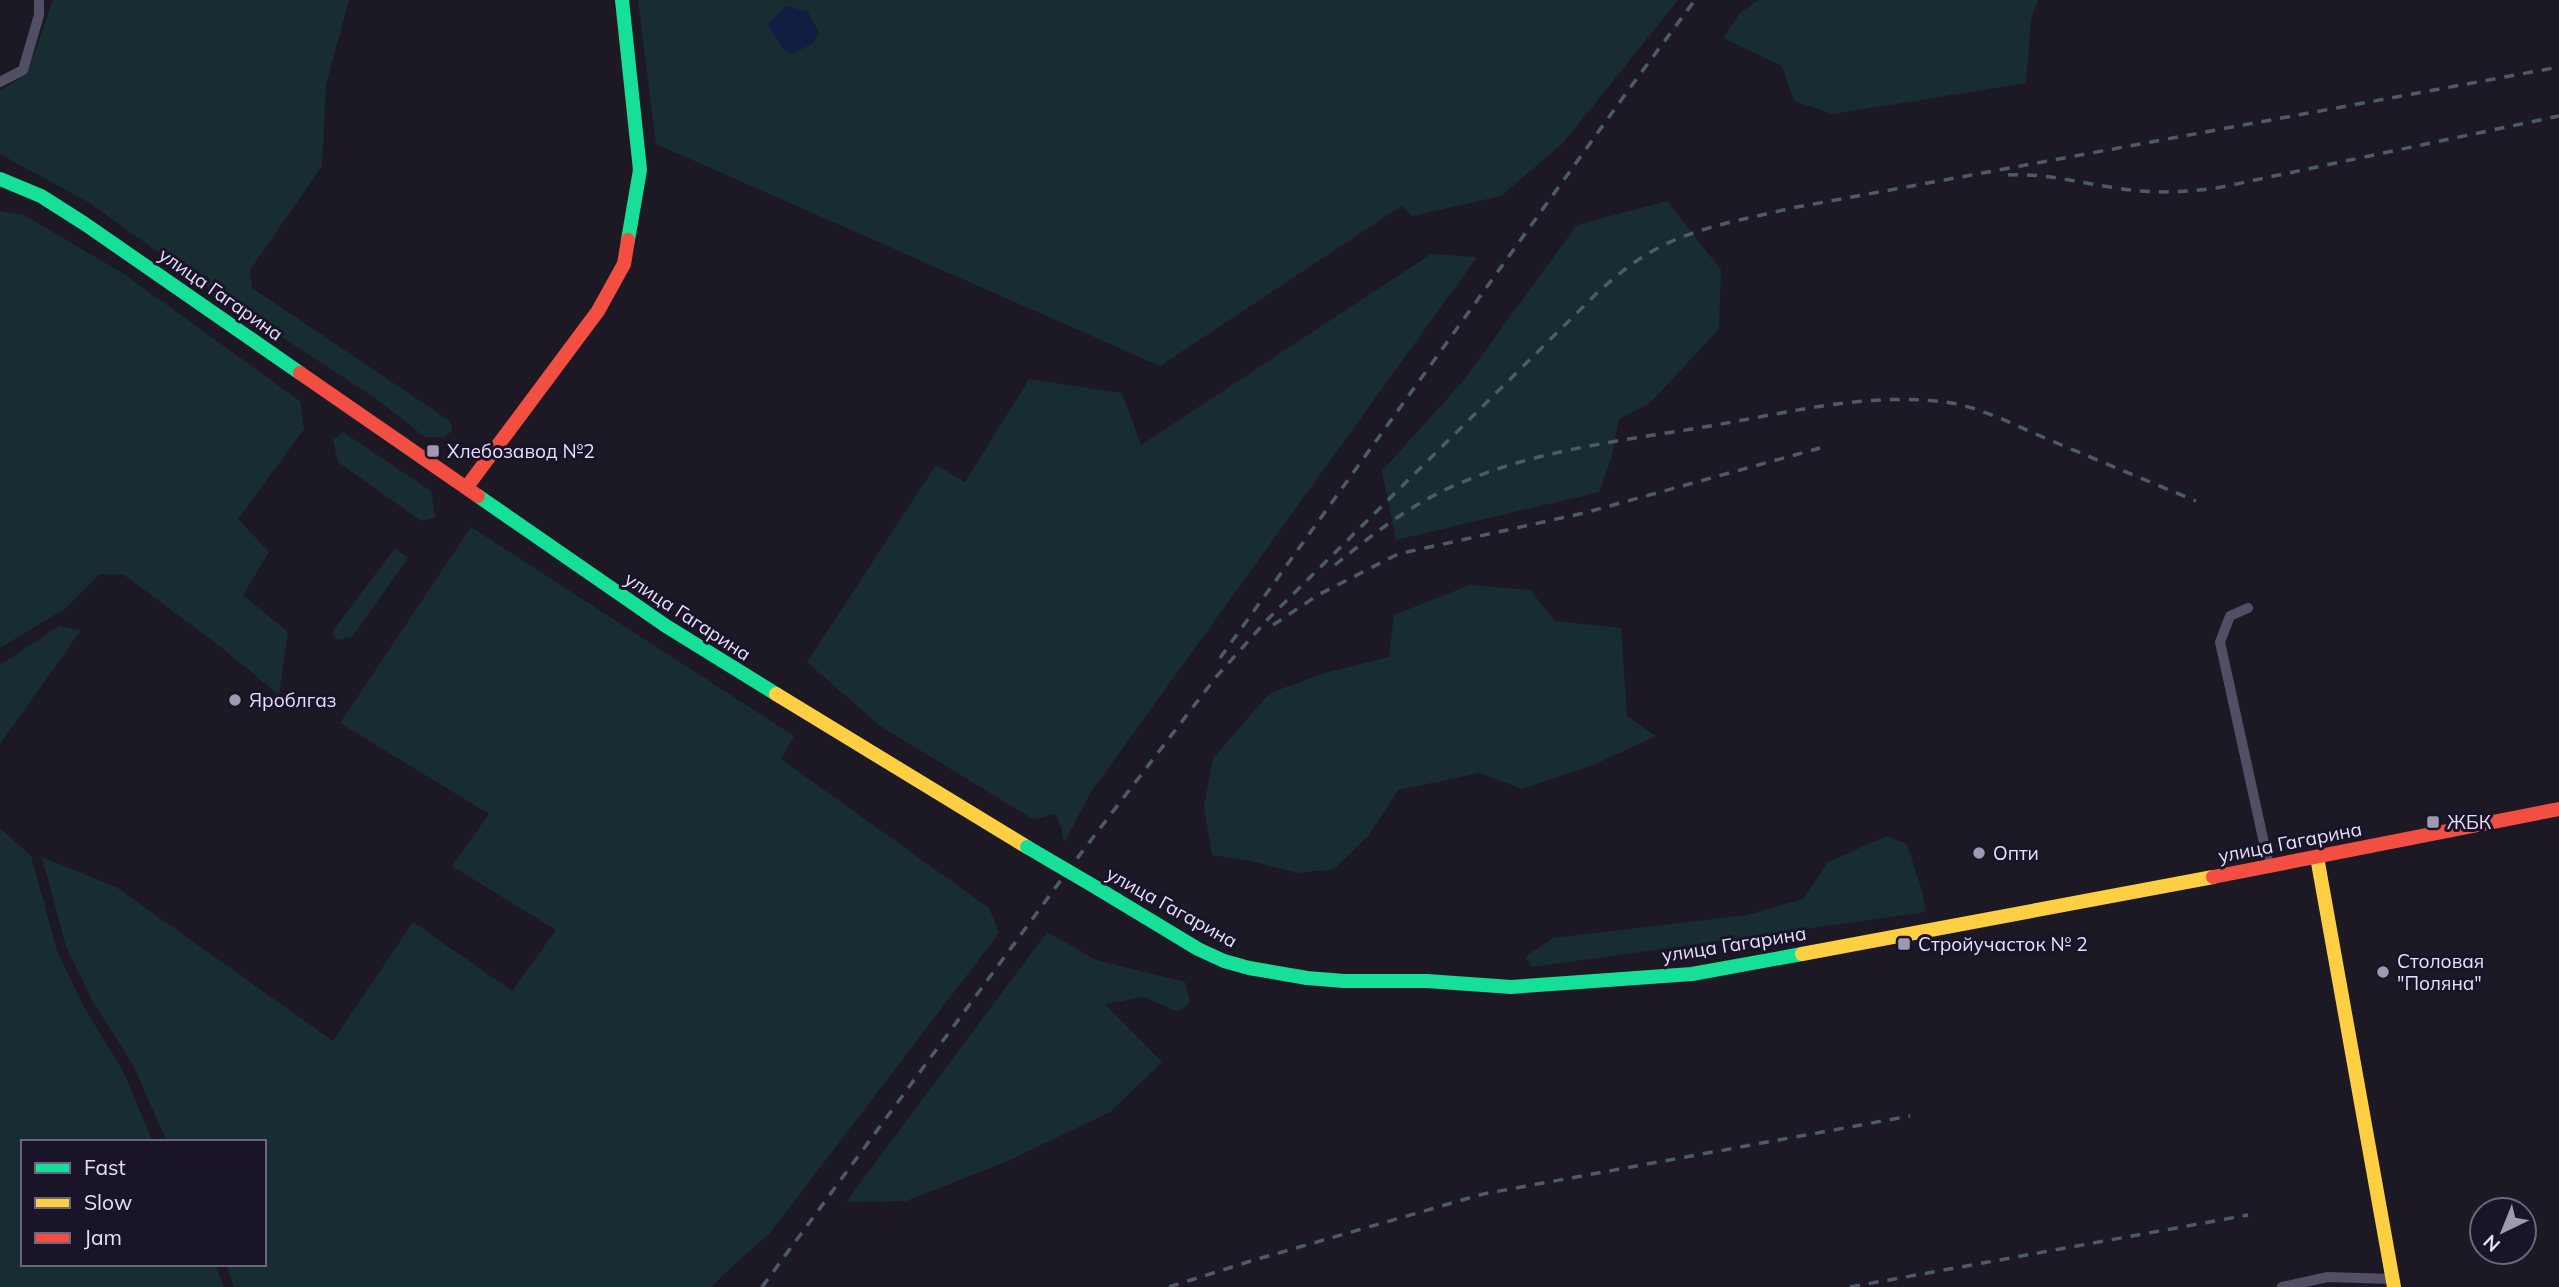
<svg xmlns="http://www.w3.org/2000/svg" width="2559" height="1287" font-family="Mulish,sans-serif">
	<rect width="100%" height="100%" fill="#1c1924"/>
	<path fill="#182d31" d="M53,0H349L326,85L322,166L250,270L252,288L441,415L451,422L452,431L444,437H425L375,398L224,299L88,202L0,154V91L27,73Z
		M638,0H1678L1564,142L1501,196L1412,216L1401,206L1160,366L656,144Z
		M1758,0H2038L2031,19L2026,83L1833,114L1794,101L1782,66L1723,38L1740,13Z
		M1667,201L1721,270L1719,329L1650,403L1619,419L1611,459L1599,492L1396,540L1382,471L1463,381L1577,225Z
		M0,211L24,215L124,274L300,401L304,429L238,519L269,552L243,595L288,632L279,695L222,648L124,575L100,574L66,608L0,648Z
		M1431,254L1477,257L1091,792L1064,843L1061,827L1055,814L1033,819L880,726L807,662L936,465L965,482L1029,379L1122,393L1141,445Z
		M343,432L431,491L435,518L421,521L338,462L333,440Z
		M471,527L794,736L781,759L989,908L999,933L770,1233L726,1272L712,1287H234L226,1264H264V1142H167L133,1065L92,1000L66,947L42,857L116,887L333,1041L413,922L512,991L556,930L452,866L489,814L340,723Z
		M395,548L408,558L352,637L337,640L332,632Z
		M1470,585L1530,590L1555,621L1621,628L1627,716L1656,736L1593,765L1522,789L1480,773L1398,790L1369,835L1334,869L1297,873L1251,861L1212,855L1204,807L1213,758L1270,693L1325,673L1389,657L1394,615Z
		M59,626L81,630L0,744V665Z
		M0,828L31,856L57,951L84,1007L123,1071L153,1142H23V1264H215L224,1287H0Z
		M1887,836L1907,844L1922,891L1926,912L1532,967L1525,957L1553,938L1747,915L1803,899L1828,862Z
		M1047,932L1096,960L1185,982L1190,1002L1178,1012L1144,997L1105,1004L1162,1062L1110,1112L1010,1160L906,1201L846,1202Z"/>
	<path fill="#121d42" d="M786,6L808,12L819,33L813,43L793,54L785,51L769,28V23Z"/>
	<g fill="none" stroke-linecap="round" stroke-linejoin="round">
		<path stroke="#524f64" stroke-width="10" d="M0,82L23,70L39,15V0
			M2248,608L2230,616L2220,642L2269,866
			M2282,1287L2328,1277L2393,1279"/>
		<path stroke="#16e098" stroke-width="14" d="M622,0L640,170L628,240
			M0,179L41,196L85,224L300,373
			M478,496L666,626L776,694
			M1097,888L1198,949L1224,961L1249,968L1307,978L1344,981H1427L1511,987L1692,974L1802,954"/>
		<path stroke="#ffcf43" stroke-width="14" d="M776,694L1027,847
			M2317,857L2394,1287
			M1802,954L2213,877"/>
		<path stroke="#f24e42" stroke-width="14" d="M300,373L478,496
			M466,488L598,311L624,264L628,240
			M2213,877L2559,809"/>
		<path stroke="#4d5a6b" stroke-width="3.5" stroke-dasharray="10 9" stroke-linecap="butt" d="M2008,175C2043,173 2076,182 2110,187C2148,194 2184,193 2222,187L2559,116
			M1335,565C1374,533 1415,501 1463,482C1540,449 1628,440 1710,426C1786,413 1867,392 1945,402C1981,407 2012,424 2045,438C2095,459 2145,480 2196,501
			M1273,625L1318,595L1398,554L1584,513L1820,448
			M1220,658L1632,85L1695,0
			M762,1287L1075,861L1216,677L1269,618L1597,293C1616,276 1635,260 1658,248C1699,226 1747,219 1792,208L2559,67
			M1169,1287L1251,1261L1483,1194L1910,1116
			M1850,1287L2248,1215"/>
		<path stroke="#16e098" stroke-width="14" d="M1027,847L1097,888"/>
	</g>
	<g fill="#9f9ab0" stroke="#1a1429" stroke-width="2.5">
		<rect x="426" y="444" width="14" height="14" rx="3.5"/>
		<circle cx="235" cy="700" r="7"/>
		<rect x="2426" y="815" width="14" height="14" rx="3.5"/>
		<circle cx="1979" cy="853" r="7"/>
		<rect x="1897" y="937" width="14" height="14" rx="3.5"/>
		<circle cx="2383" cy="972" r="7"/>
	</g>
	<g text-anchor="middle" stroke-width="6" stroke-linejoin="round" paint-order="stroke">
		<g font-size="19" fill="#e6dffc" stroke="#1a1429">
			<text transform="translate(221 294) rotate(35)" y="7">улица Гагарина</text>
			<text transform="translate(688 616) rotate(33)" y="7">улица Гагарина</text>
			<text transform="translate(2290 842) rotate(-11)" y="7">улица Гагарина</text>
			<text transform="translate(1172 907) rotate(29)" y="7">улица Гагарина</text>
			<text transform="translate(1734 944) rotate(-9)" y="7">улица Гагарина</text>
		</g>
		<g font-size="19" fill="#e6dffc" stroke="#1a1429" text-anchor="start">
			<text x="447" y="458">Хлебозавод №2</text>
			<text x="249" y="707">Яроблгаз</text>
			<text x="2447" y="829">ЖБК</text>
			<text x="1993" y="860">Опти</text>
			<text x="1918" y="951">Стройучасток № 2</text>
			<text x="2397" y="968">Столовая<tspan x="2397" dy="22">"Поляна"</tspan></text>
		</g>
	</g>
	<rect x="21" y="1140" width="245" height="126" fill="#1a1429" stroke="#6c657d" stroke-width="2"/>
	<rect x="35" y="1163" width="35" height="10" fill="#16e098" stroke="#6c657d" stroke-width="2"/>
	<text x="84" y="1175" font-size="21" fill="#e6dffc">Fast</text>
	<rect x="35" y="1198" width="35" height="10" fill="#ffcf43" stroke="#6c657d" stroke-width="2"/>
	<text x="84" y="1210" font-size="21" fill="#e6dffc">Slow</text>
	<rect x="35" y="1233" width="35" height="10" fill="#f24e42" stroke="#6c657d" stroke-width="2"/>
	<text x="84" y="1245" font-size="21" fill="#e6dffc">Jam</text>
	<g transform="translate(2503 1231) rotate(223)"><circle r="33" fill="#1a1429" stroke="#6c657d" stroke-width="2"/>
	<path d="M0-5L12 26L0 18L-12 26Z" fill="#9f9ab0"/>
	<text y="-10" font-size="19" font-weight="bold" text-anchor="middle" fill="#e6dffc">N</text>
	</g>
</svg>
